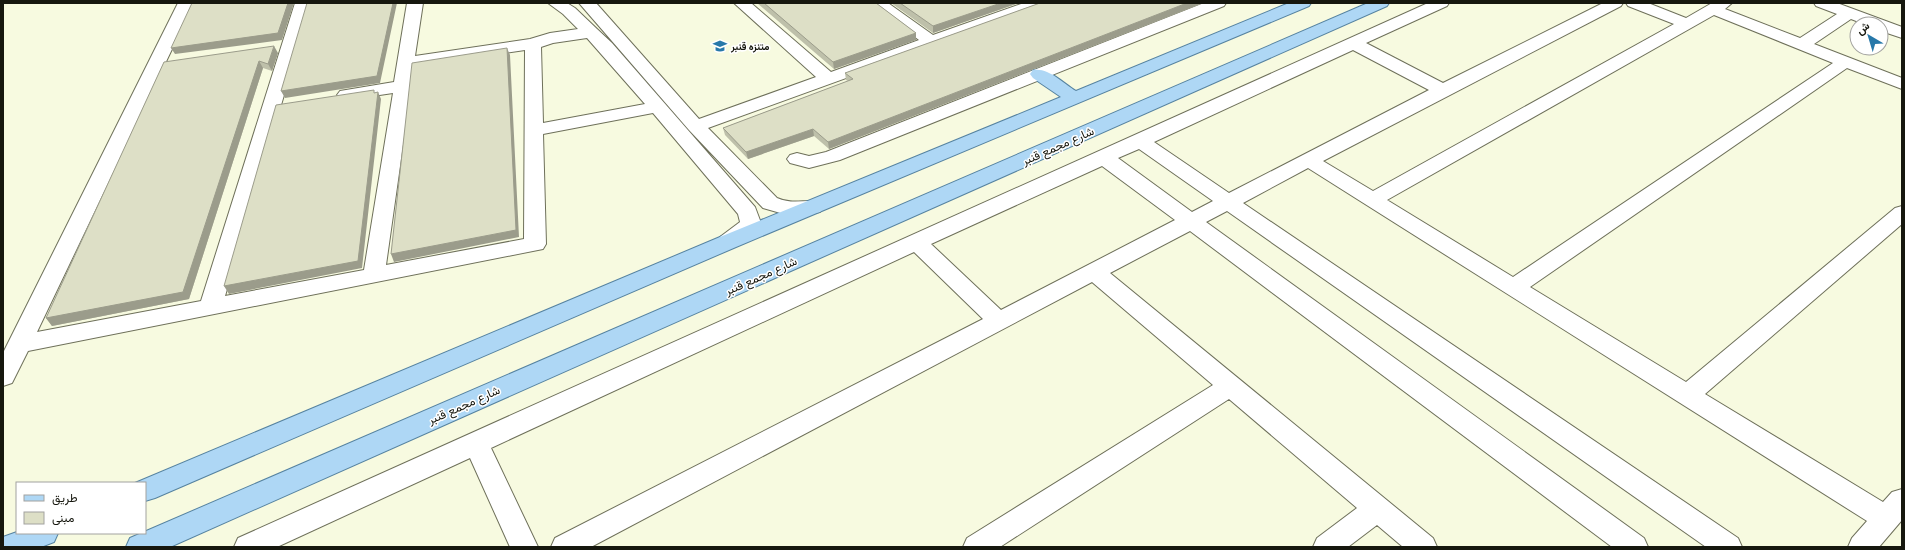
<svg xmlns="http://www.w3.org/2000/svg" width="1905" height="550" font-family="Raleway,Vazirmatn,sans-serif">
	<rect width="100%" height="100%" fill="#f7fae0"/>
	<g fill="none" stroke-linecap="round" stroke-linejoin="round">
		<defs>
			<path id="minor" d="M178,3H194L37,332L201,301L295,3H311L225,296L364,270L393,93L346,100L340,99L337,95L340,91L394,82L407,3H423L415,56L530,39L550,33L578,29L563,14L548,3H567L575,8L597,29L612,43L755,207L761,223C753,236 737,251 720,247L717,242L720,237L740,222L738,214L653,113L543,134L546,244L543,249L28,351L12,383L3,386V353ZM587,38L645,104L543,123L541,47L553,43ZM525,50L524,239L386,265L414,67Z
				M579,3H596L699,119L816,77L734,3H751L831,72L919,40L870,3H888L933,35L1024,3H1047L1045,6L708,128L777,198C792,205 806,199 820,202L823,207L820,212L791,216L763,208L689,130Z
				M1204,3H1226L1224,6L840,160L809,168L790,163L787,159L790,155L797,153L809,156L826,152Z
				M1428,3H1449L1447,6L1366,43L1443,83L1603,3H1623L1621,6L1323,161L1373,191L1674,24L1628,6L1626,3H1648L1686,18L1712,3H1732L1725,9L1800,38L1837,14L1816,6L1814,3H1837L1902,27V38L1881,31V24H1864L1851,19L1814,44L1902,78V89L1847,68L1530,287L1686,382L1895,208L1902,206V224L1705,394L1883,502L1892,492L1902,489V520L1879,547H1848L1852,538L1867,521L1308,168L1243,203L1738,538L1742,547H1706L1227,211L1206,222L1644,538L1648,547H1612L1190,231L1110,273L1433,538L1437,547H1403L1377,525L1348,547H1313L1317,538L1357,508L1229,399L1000,547H963L967,538L1213,385L1092,282L591,547H551L555,538L983,319L914,252L491,448L538,547H510L470,458L277,547H234L238,538ZM1714,15L1833,63L1513,277L1387,200ZM1353,50L1429,90L1229,193L1154,142ZM1139,149L1213,201L1192,212L1118,158ZM1102,166L1175,220L1001,310L931,244Z"/>
			<path id="major" d="M1289,3H1311L1309,6L736,247L155,498L145,501V483H135L720,237L1061,97L1033,78L1030,74L1033,70C1048,67 1063,83 1076,91Z
				M1368,3H1389L1387,6L170,547H126L130,538Z
				M17,532V533H58L54,542L41,547H3V537Z"/>
		</defs>
		<use href="#minor" stroke="#6e705a" stroke-width="2"/>
		<use href="#major" stroke="#5683a0" stroke-width="2"/>
		<use href="#minor" fill="#fff" fill-rule="evenodd"/>
		<use href="#major" fill="#aed7f5" fill-rule="evenodd"/>
	</g>
	<path fill="#bec0aa" d="M757,3H876L916,33V40L834,69Z
		M891,3H1019L933,33Z
		M1040,3H1203L829,149L814,136L748,159L725,135L723,128L848,81L846,80L845,73Z
		M278,53L272,71L263,68L189,299L52,326L46,318L164,62Z"/>
	<path fill="#9b9c8b" d="M288,3H294L282,40L175,54L171,48Z
		M393,3H397L380,83L285,98L281,91Z
		M1001,3H1019L933,33V26Z
		M1187,3H1203L829,149L828,142Z
		M916,33V40L834,69L833,62Z
		M274,46L278,53L272,71L268,64Z
		M507,48L510,55L519,237L394,262L391,254Z
		M259,61L263,68L189,299L52,326L46,318Z
		M378,92L381,99L362,268L229,294L224,286Z
		M813,129L814,136L748,159L746,152Z"/>
	<path fill="#dddfc6" stroke="#9b9c8b" d="M192,3H288L278,33L171,48Z
		M307,3H393L377,76L281,91Z
		M764,3H876L916,33L833,62Z
		M900,3H1001L933,26Z
		M1040,3H1187L828,142L813,129L746,152L723,128L853,79L845,73Z
		M274,46L268,64L259,61L183,292L46,318L164,62Z
		M507,48L516,230L391,254L412,63Z
		M374,90V93L378,92L358,261L224,286L276,105Z"/>
	<defs>
		<symbol id="school-bare" viewBox="-9 -9 18 18"><path d="M0-5L7-2L0 1L-7-2ZM-4 1L0 2.5L4 1V4Q0 6-4 4Z" fill="#2778a9" stroke="#fff" stroke-width="2.5" paint-order="stroke"/></symbol>
	</defs>
	<g fill-rule="evenodd">
		<use href="#school-bare" x="710" y="36" width="20" height="20"/>
	</g>
	<g text-anchor="middle" stroke-width="3" stroke-linejoin="round" paint-order="stroke">
		<g font-size="10" font-weight="bold" fill="#16170e" stroke="#fff" text-anchor="start">
			<text x="731" y="50">متنزه قنبر</text>
		</g>
		<g font-size="12" fill="#16170e" stroke="#fff">
			<text transform="translate(1058 146) rotate(-24)" y="4">شارع مجمع قنبر</text>
			<text transform="translate(761 276) rotate(-24)" y="4">شارع مجمع قنبر</text>
			<text transform="translate(464 405) rotate(-24)" y="4">شارع مجمع قنبر</text>
		</g>
	</g>
	<rect width="1905" height="550" fill="none" stroke="#16170e" stroke-width="8"/>
	<rect x="16" y="482" width="130" height="52" fill="#ffffff" stroke="#a2a29f"/>
	<rect x="24" y="495" width="20" height="6" fill="#aed7f5" stroke="#a2a29f"/>
	<text x="52" y="502" font-size="12" fill="#16170e">طريق</text>
	<rect x="24" y="512" width="20" height="12" fill="#dddfc6" stroke="#a2a29f"/>
	<text x="52" y="522" font-size="12" fill="#16170e">مبنى</text>
	<g transform="translate(1869 36) rotate(322)"><circle r="19" fill="#ffffff" stroke="#a2a29f"/>
	<path d="M0-3L7 15L0 10L-7 15Z" fill="#2778a9"/>
	<text y="-6" font-size="11" font-weight="bold" text-anchor="middle" fill="#16170e">ش</text>
	</g>
</svg>
